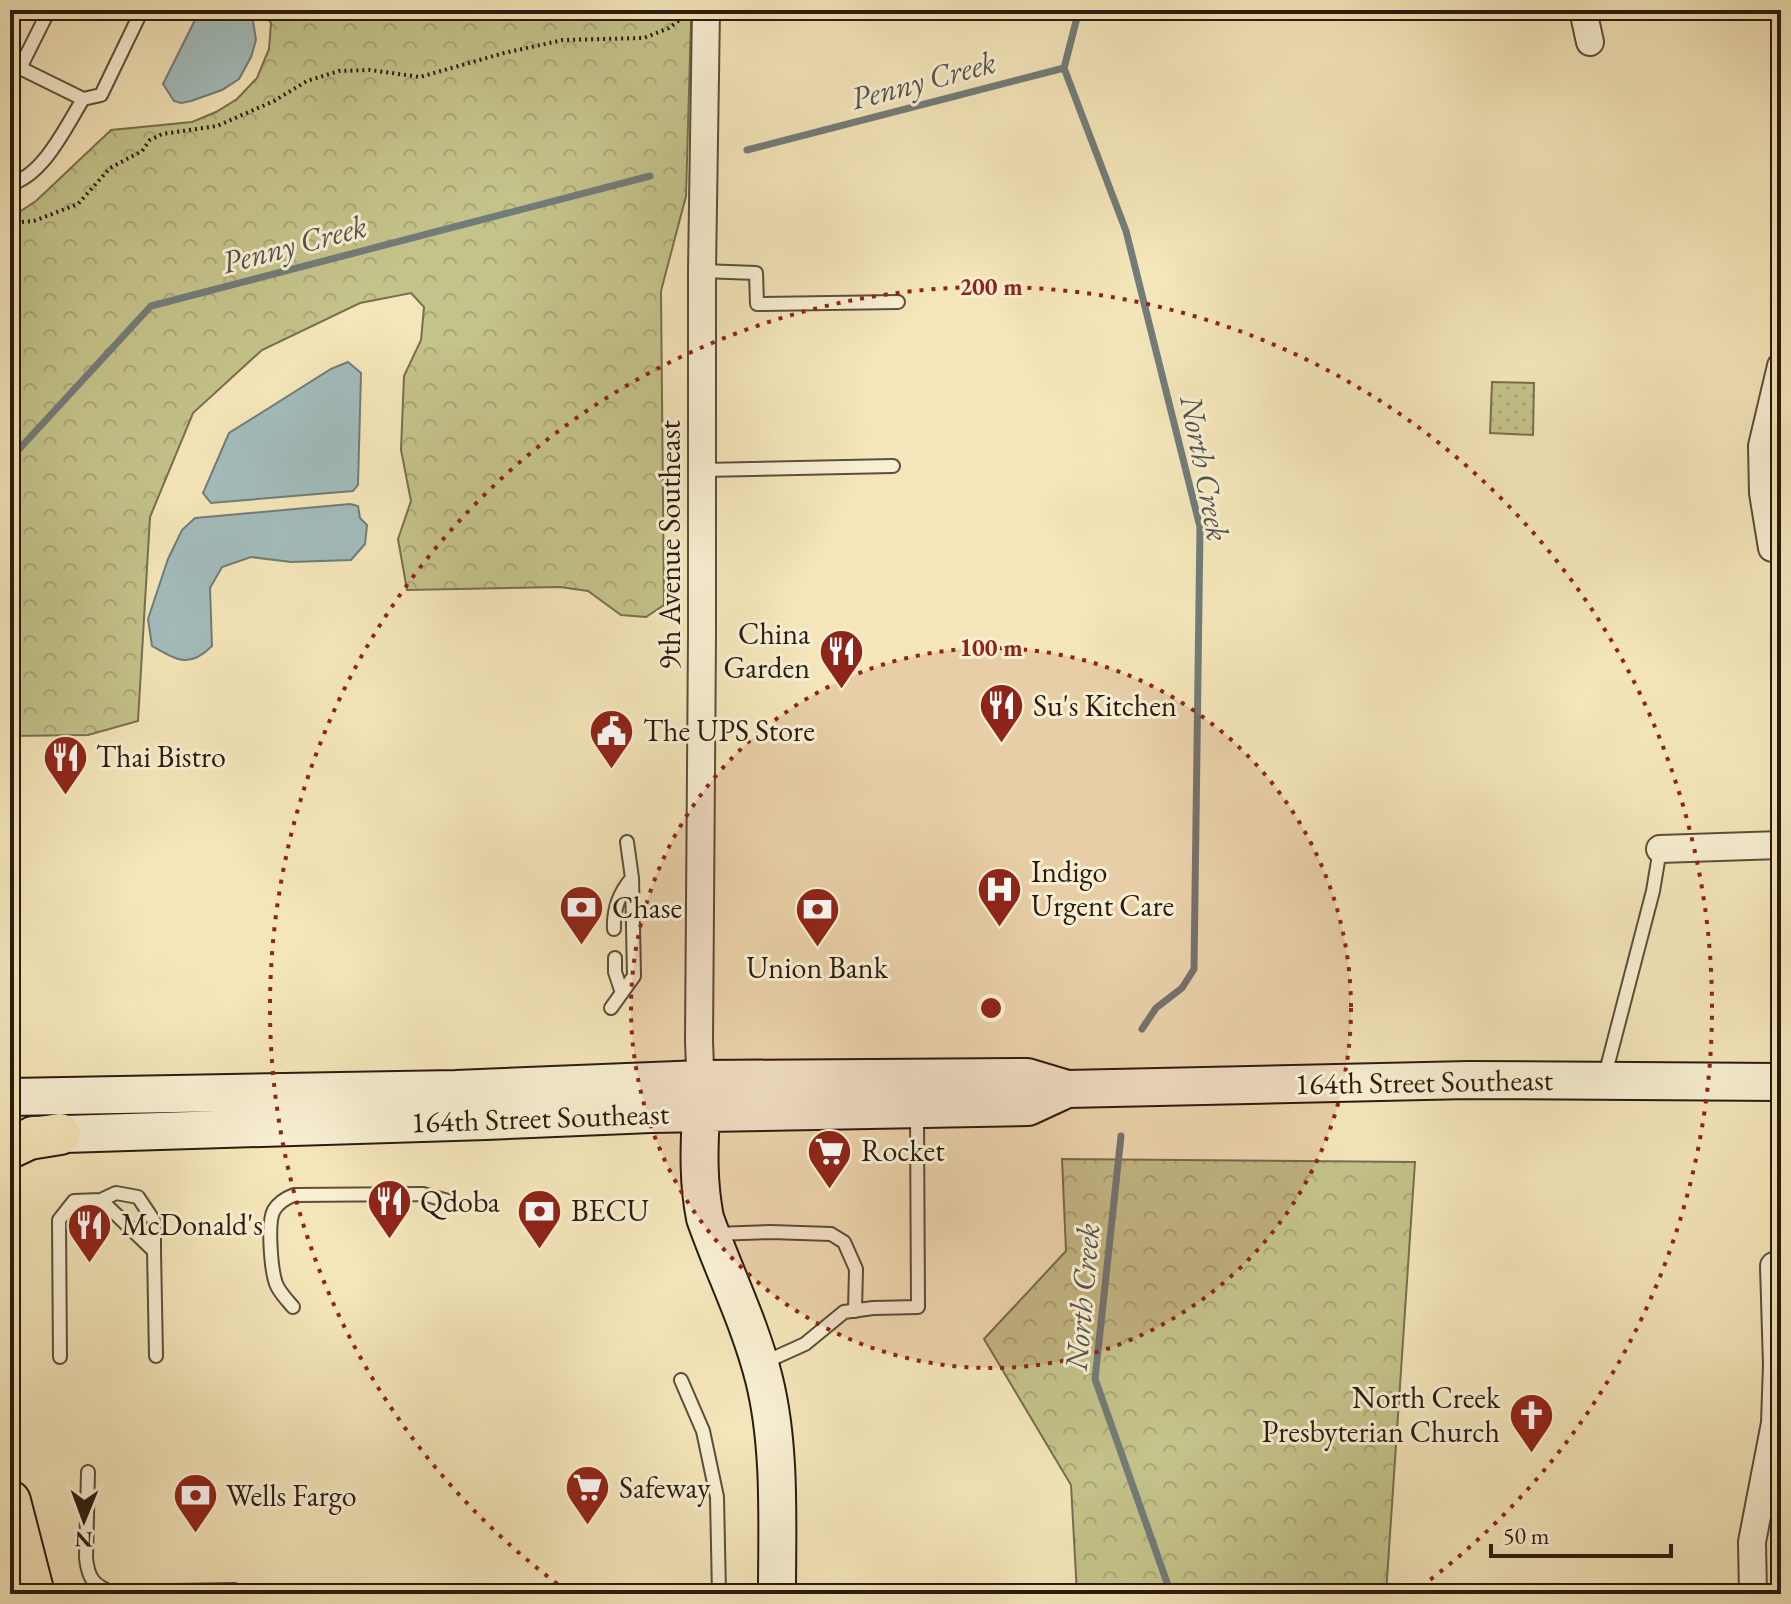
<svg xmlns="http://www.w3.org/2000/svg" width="1791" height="1604" font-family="'EB Garamond',serif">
	<defs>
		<pattern id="forest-crowns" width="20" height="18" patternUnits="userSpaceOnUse" patternTransform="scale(2)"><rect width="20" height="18" fill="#c4c38a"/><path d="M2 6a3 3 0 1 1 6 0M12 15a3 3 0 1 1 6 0" fill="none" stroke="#a9a776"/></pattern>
		<pattern id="park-dots" width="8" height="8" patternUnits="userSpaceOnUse" patternTransform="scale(2)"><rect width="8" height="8" fill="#c4c38a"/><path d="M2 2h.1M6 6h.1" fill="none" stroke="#a9a776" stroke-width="1.8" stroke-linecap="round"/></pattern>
	</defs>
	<rect width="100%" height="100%" fill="#f4e6ba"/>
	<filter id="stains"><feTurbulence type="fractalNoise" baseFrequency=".0025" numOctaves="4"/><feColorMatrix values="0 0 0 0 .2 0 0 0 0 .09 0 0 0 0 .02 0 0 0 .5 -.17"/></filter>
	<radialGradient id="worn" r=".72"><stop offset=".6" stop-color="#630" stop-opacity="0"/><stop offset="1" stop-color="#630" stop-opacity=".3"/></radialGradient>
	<path fill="url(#forest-crowns)" stroke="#776f4e" stroke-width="2" d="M261,10H689L691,22L686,196L661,291L664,605L646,617L621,615L588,591L560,587L407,590L398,539L411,501L401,450L404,376L421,340L424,307L411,293L360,303L262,350L193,413L150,517L138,721L88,735L10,736V218L36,201L111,130L192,122L216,112L237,99L257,78L269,49L271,23Z
		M1062,1159L1415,1162L1386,1594H1077L1071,1485L984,1339L1066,1251Z"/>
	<path fill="url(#park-dots)" stroke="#776f4e" stroke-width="2" d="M1492,382L1534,383L1533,435L1490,433Z"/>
	<path fill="#a2bcbc" stroke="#727c78" stroke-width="2" d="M200,10H247L253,21L256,40L251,57L239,79L222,90L191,101L181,103L174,101L163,84Z
		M348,362L361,373L358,485L353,491L211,503L203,493L229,433L331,369Z
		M350,504L358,506L360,518L367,525L365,544L351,560L291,562L251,557L222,567L210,588L212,646C189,669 177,660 152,646L148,619L168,559L182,530L195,518Z"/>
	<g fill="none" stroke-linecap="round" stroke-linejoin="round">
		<path stroke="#727c78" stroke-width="7" d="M1079,10L1064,68L1126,231L1200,527L1194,969L1182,988L1156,1008L1142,1029
			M747,150L1064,68
			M10,459L151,306L650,176
			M1121,1136L1095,1379L1171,1594"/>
		<defs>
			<path id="lane" d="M10,63L83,99
				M20,68L49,10
				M10,184C43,176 66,127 83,99L101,95L142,10
				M702,271L756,273L757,304L898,302
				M703,470L893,466
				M614,929C613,909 620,892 632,878
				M615,958V972L622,993
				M611,1008L634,976L632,878L627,842
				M1604,1079L1653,891L1660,849
				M101,1200L116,1193L138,1197L154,1221V1251
				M714,1234L771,1232L831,1234L844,1242L856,1269L855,1311
				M293,1307C287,1300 281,1294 277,1286C271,1273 267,1222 274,1210C279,1202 286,1198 294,1195L423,1194L448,1201
				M60,1357L59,1220L74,1201L101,1200L154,1251L156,1356
				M763,1363L805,1344L844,1312L873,1308L918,1307L917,1112
				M681,1380L703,1431L717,1497L719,1594
				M88,1472L86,1558C88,1577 93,1586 112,1592L234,1590"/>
			<path id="street" d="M1583,10L1590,42
				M1772,548L1763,493L1762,446L1781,366
				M1660,849L1781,845
				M701,1094L699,1041L702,635V271L706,10
				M1753,1594L1752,1542L1775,1423L1777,1365L1774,1266"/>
			<path id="secondary" d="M10,1097L456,1089L702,1079L1027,1077L1067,1089L1469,1080L1781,1082
				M701,1113C699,1149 698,1182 705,1218C724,1272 750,1323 764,1379C781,1447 777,1524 777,1594
				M33,1135L486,1121L651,1114L1028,1107L1067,1089"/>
			<path id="primary" d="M10,1148L29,1139L60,1134
				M10,1501L34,1594"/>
		</defs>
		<use href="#lane" stroke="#5c4e3b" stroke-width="16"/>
		<use href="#street" stroke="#5c4e3b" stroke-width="30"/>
		<use href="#secondary" stroke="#2a1b11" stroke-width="40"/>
		<use href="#primary" stroke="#2a1b11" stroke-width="44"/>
		<path stroke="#2a1b11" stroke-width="4" stroke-dasharray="2 4" stroke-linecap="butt" d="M10,223L34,221L78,204L110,168L142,151L150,140L162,134L217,126L274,101L307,81L339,71L370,70L420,77L504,53L563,40L644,38L669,28L682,18"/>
		<use href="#lane" stroke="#f8efd2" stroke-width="12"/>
		<use href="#street" stroke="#f8efd2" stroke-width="26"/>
		<use href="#secondary" stroke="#f8efd2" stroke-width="36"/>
		<use href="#primary" stroke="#f4e6ba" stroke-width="40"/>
	</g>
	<circle cx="991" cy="1008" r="360" fill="#8f2418" fill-opacity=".12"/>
	<g fill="none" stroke="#8f2418" stroke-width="4" stroke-dasharray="4 8">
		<circle cx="991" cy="1008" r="360"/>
		<path d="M567 1591A721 721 0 1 1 1415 1591"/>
	</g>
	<defs>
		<symbol id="restaurant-pin" viewBox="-11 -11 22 30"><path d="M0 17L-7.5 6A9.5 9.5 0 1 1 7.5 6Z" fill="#8f2418" stroke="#f8efd2"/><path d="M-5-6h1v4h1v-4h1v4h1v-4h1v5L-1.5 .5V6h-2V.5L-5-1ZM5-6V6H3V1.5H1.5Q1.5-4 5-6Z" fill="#fff"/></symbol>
		<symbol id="civic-pin" viewBox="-11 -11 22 30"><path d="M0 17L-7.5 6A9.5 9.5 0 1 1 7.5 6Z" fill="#8f2418" stroke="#f8efd2"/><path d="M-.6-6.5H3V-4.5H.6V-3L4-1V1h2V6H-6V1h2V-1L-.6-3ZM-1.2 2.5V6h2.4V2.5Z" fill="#fff"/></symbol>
		<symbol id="hospital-pin" viewBox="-11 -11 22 30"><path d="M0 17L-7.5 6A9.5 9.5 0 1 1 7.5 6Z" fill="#8f2418" stroke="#f8efd2"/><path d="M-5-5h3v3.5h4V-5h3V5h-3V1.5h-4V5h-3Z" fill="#fff"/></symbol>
		<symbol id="bank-pin" viewBox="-11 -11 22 30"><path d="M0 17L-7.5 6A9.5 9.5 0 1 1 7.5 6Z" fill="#8f2418" stroke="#f8efd2"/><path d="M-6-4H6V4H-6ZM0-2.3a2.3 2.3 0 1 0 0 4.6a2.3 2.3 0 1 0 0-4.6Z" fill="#fff"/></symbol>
		<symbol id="supermarket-pin" viewBox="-11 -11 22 30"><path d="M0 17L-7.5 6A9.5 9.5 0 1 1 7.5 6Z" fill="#8f2418" stroke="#f8efd2"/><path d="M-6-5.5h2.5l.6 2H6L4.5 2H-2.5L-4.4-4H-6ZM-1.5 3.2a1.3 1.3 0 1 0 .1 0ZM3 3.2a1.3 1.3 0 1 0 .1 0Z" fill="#fff"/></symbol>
		<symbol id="church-pin" viewBox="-11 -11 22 30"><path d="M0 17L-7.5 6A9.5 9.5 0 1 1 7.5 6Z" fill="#8f2418" stroke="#f8efd2"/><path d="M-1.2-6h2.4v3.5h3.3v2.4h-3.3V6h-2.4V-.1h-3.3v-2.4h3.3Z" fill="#fff"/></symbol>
	</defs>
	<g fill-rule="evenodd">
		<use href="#restaurant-pin" x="816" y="626" width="51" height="69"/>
		<use href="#restaurant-pin" x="976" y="680" width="51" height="69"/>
		<use href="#civic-pin" x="586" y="706" width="51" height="69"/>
		<use href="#restaurant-pin" x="40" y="732" width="51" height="69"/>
		<use href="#hospital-pin" x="974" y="864" width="51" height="69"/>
		<use href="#bank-pin" x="556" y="882" width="51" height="69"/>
		<use href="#bank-pin" x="792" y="884" width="51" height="69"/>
		<use href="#supermarket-pin" x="804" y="1126" width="51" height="69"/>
		<use href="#restaurant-pin" x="364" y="1176" width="51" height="69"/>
		<use href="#bank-pin" x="514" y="1186" width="51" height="69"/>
		<use href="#restaurant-pin" x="64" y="1200" width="51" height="69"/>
		<use href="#church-pin" x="1506" y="1390" width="51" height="69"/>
		<use href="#supermarket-pin" x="562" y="1462" width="51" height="69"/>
		<use href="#bank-pin" x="170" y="1470" width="51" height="69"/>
	</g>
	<g text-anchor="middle" stroke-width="6" stroke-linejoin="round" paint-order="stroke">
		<g font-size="30" fill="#2a1b11" stroke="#f8efd2">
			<text transform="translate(670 545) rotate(-90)" y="10">9th Avenue Southeast</text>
			<text transform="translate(1424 1082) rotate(-1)" y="10">164th Street Southeast</text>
			<text transform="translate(540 1118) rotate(-2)" y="10">164th Street Southeast</text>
		</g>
		<g font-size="30" fill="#2a1b11" stroke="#f8efd2" text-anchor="start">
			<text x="810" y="644" text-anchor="end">China<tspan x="810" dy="34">Garden</tspan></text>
			<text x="1033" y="716">Su's Kitchen</text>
			<text x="643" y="741">The UPS Store</text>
			<text x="96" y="767">Thai Bistro</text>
			<text x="1031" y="882">Indigo<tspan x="1031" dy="34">Urgent Care</tspan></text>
			<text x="612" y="918">Chase</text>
			<text x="817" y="978" text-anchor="middle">Union Bank</text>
			<text x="861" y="1161">Rocket</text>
			<text x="420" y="1212">Qdoba</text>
			<text x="571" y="1221">BECU</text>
			<text x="121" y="1235">McDonald's</text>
			<text x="1500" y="1408" text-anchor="end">North Creek<tspan x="1500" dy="34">Presbyterian Church</tspan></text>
			<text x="619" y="1498">Safeway</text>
			<text x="226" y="1506">Wells Fargo</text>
		</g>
		<g font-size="32" font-style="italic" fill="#54534d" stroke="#f8efd2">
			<text transform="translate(923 80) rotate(-15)" y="11">Penny Creek</text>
			<text transform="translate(294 244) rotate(-15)" y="11">Penny Creek</text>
			<text transform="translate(1205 468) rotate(79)" y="11">North Creek</text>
			<text transform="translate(1082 1297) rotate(-85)" y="11">North Creek</text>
		</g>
	</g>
	<circle cx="991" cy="1008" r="12" fill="#8f2418" stroke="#f8efd2" stroke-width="4"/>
	<g font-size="24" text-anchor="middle" font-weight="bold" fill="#8f2418" stroke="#f8efd2" stroke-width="6" stroke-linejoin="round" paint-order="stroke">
		<text x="991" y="295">200 m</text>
		<text x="991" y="656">100 m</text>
	</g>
	<rect width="1791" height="1604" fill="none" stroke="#f4e6ba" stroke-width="40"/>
	<rect x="12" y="12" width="1767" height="1580" fill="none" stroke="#2a1b11" stroke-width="4"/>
	<rect x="20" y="20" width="1751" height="1564" fill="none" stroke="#2a1b11" stroke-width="2"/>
	<g transform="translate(84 1520) rotate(181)" stroke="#f8efd2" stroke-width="6" paint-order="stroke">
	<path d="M0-6L14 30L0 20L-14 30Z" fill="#2a1b11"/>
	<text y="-12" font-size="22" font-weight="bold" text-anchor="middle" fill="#2a1b11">N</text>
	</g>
	<path d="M1491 1544v12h180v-12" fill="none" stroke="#2a1b11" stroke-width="4"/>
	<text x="1503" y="1544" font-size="24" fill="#2a1b11" stroke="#f8efd2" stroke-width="6" paint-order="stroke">50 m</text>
	<rect width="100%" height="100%" filter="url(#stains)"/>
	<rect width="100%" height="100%" fill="url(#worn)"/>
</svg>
